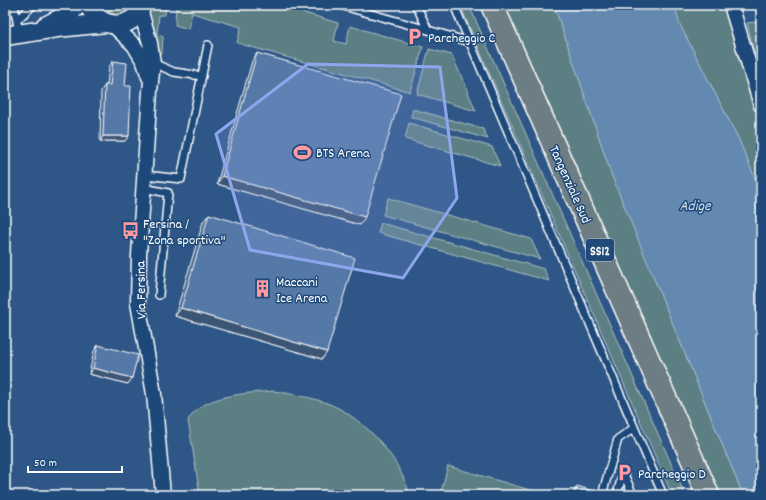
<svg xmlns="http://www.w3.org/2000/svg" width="766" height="500" font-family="Dekko,sans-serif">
	<rect width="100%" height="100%" fill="#2e5787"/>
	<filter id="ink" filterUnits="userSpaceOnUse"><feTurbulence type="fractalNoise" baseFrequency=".025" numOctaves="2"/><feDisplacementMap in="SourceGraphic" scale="8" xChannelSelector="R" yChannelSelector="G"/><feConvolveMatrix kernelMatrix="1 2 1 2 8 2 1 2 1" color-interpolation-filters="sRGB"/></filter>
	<g filter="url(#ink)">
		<path fill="#5c7f83" stroke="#aebfc1" d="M100,5H131C124,18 108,18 100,5Z
			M149,5H166L165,15H159L157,35L163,36L162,54H159C151,39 147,22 149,5Z
			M176,5H278L338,23L334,41L346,44L350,26L423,47L410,92L237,43L241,27L192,13L188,29L175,25Z
			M460,5H469L685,495H672Z
			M498,5H554L612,176L743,495H716Z
			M675,5H727L761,116V193L739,140L679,23Z
			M755,22H761V81L747,23Z
			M429,49L452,55L476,111L417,94Z
			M413,109L483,129L488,139L411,117Z
			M409,123L492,147L500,166L405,139Z
			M388,198L531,239L540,259L383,215Z
			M381,223L544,269L549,281L378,233Z
			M274,391C296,395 320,398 340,409C373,428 399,459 410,495H200L188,420C191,416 195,411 199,408C219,394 250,393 274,391Z
			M448,466L547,495H440Z"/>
		<path fill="#6489b1" stroke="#a2b8d0" d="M554,5H675L679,23L739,140L761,193V495H743L612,176Z"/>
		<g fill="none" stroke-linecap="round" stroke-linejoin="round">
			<defs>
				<path id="service" d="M14,5L19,33
					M340,5L428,30L416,5
					M454,5L663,495
					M17,20L33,5
					M428,30L470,42
					M153,63L174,72L202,76
					M145,175L181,179L208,45
					M144,188L168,193L159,295
					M602,495L618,439L634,428
					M617,495L623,472L633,495"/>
				<path id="minor" d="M731,5L761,105
					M140,9L150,43L153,63L150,91L139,255L138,303L154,394L163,495
					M113,25L134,45L144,62L149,77"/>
				<path id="tertiary" d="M89,5C98,30 134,32 142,5
					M45,26C57,20 69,15 78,5
					M5,36L57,28L106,23"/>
				<path id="trunk" d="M492,5L708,495"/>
			</defs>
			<use href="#service" stroke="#fff" stroke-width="10"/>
			<use href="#minor" stroke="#fff" stroke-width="17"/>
			<use href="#tertiary" stroke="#fff" stroke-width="21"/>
			<use href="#trunk" stroke="#fff" stroke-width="25"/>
			<use href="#service" stroke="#1f4a7a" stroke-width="7"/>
			<use href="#minor" stroke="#1f4a7a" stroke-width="14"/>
			<use href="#tertiary" stroke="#1f4a7a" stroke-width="18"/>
			<use href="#trunk" stroke="#6d7d84" stroke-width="22"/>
		</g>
		<path fill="#496890" stroke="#fff" d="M257,53L360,225L217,184L252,61Z
			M113,61L125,86V141H100L101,91L105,85H107L109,67Z
			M209,214L327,352L322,359L175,316L203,222Z
			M98,345L128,384L89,374L94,351Z
			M577,486L599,495H571Z"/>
		<path fill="#3c5575" stroke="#fff" d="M103,136H129L125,141H100Z
			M222,176L365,217L360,225L217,184Z
			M181,308L327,352L322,359L175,316Z
			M93,368L132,378L128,384L89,374Z"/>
		<path fill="#5579a7" stroke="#fff" d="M257,53L401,94L365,217L222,176Z
			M113,61L127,63L125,86H131L129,136H103L105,85H110Z
			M209,214L355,258L327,352L181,308Z
			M98,345L138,355L132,378L93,368Z
			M577,486L599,493V495H575Z"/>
	</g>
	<path fill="#8ea6ec" fill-opacity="0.2" stroke="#8ea6ec" stroke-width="3" stroke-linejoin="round" d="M308,64L440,67L457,198L403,278L250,250L216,134Z"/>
	<defs>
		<symbol id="parking-bare" viewBox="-9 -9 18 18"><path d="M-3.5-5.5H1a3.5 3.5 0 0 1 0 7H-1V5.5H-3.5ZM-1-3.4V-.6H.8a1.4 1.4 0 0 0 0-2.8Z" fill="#ff9aa2" stroke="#1f4a7a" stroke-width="2.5" paint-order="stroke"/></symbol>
		<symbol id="stadium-bare" viewBox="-9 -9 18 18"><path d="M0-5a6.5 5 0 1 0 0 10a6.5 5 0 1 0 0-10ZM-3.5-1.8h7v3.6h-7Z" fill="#ff9aa2" stroke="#1f4a7a" stroke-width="2.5" paint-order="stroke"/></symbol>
		<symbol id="bus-bare" viewBox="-9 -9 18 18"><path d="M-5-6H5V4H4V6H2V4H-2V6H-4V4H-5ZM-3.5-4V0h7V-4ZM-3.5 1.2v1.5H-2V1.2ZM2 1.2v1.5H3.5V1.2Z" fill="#ff9aa2" stroke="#1f4a7a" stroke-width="2.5" paint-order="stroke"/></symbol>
		<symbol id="building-bare" viewBox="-9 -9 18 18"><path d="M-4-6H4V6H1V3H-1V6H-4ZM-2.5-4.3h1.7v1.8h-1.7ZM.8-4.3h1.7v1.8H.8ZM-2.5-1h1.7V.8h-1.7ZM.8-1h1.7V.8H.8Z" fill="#ff9aa2" stroke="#1f4a7a" stroke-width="2.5" paint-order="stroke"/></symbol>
	</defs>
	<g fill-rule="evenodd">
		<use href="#parking-bare" x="402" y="24" width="25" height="25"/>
		<use href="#stadium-bare" x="290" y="140" width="25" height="25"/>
		<use href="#bus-bare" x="118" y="218" width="25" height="25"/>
		<use href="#building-bare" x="250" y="276" width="25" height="25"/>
		<use href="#parking-bare" x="612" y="460" width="25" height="25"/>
	</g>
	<g text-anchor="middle" stroke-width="3" stroke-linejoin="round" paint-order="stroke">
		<rect fill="#1f4a7a" stroke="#bcc9d7" stroke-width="1" x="586" y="239" width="28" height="22" rx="3"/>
		<g font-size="13" font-weight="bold" fill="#fff">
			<text x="600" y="255">SS12</text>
		</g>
		<g font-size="14" fill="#fff" stroke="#1f4a7a" text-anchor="start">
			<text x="428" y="42">Parcheggio C</text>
			<text x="316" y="157">BTS Arena</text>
			<text x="143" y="228">Fersina /<tspan x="143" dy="16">"Zona sportiva"</tspan></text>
			<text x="276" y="286">Maccani<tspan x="276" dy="16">Ice Arena</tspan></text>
			<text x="638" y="478">Parcheggio D</text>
		</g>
		<g font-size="14" fill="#fff" stroke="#1f4a7a">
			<text transform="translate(571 184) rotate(66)" y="5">Tangenziale Sud</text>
			<text transform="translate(140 290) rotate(-91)" y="5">Via Fersina</text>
		</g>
		<g font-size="15" font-style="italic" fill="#d0dce8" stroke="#1f4a7a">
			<text x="695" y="210">Adige</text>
		</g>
	</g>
	<rect width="766" height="500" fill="none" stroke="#1f4a7a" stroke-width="20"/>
	<rect x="10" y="10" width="746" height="480" fill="none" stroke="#fff" stroke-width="1.5" filter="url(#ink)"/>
	<path d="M28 466v6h94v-6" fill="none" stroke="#ffffff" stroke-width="2"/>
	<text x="34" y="466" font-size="12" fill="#ffffff" stroke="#1f4a7a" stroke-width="3" paint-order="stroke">50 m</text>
</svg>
